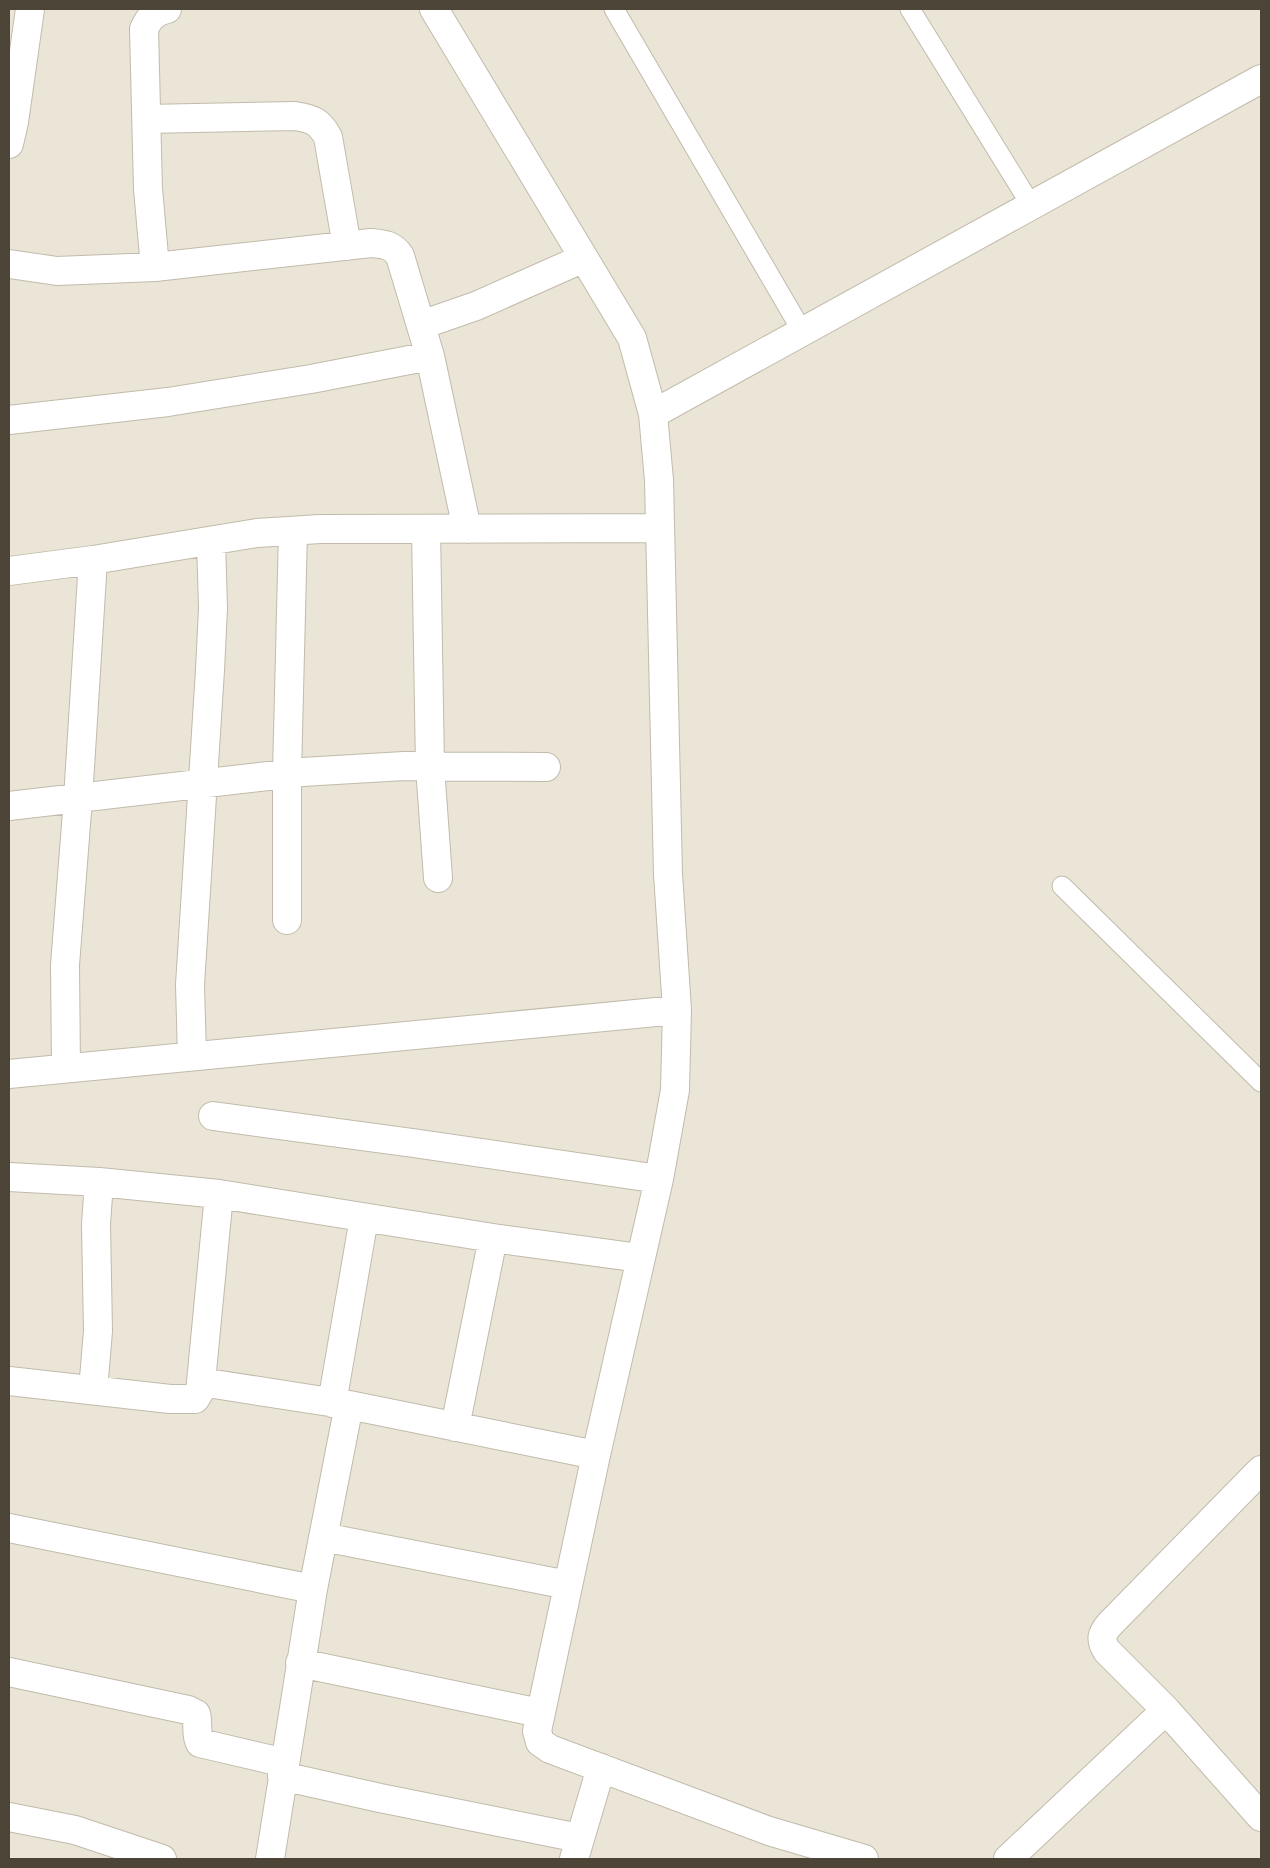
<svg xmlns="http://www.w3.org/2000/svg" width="1270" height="1868" font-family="'Public Sans',sans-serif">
	<rect width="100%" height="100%" fill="#f6f3ea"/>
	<path fill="#eae5d7" d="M9,9H1261V1859H9Z"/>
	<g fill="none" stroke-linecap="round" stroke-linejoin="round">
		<defs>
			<path id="service" d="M614,9L802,331
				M910,9L1031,205
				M1062,886L1261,1082"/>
			<path id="minor" d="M434,9L632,338L653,414L659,480L668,874L677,1010L675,1090L659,1179L596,1455L537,1731L540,1742L550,1749L769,1831L864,1859
				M147,119L295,116C313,119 319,121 328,137L347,246
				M9,144L14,122L30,9
				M9,264L57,271L155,267L371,243C384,244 393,245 400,256L430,356L467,529
				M155,267L148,189L144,29C149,18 154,12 167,9
				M421,325L476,306L584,258
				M653,414L1261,79
				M9,420L168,402L311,379L430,356
				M426,529L430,767L438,878
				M9,571L93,560L257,533L320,529L659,528
				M9,806L302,772L404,766L546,767
				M287,920V774L293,531
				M192,1056L190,985L210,670L213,608L211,541
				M66,1068L65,965L78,799L93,560
				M9,1074L677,1010
				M213,1116L413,1143L659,1179
				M9,1177L99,1182L219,1194L493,1238L640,1258
				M9,1381L170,1399H195L200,1391L201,1382L219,1194
				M201,1382L349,1405L596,1455
				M93,1390L98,1331L96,1224L99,1182
				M332,1403L364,1218
				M455,1427L493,1238
				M1261,1470L1110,1624C1101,1634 1100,1640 1107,1651L1166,1710L1261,1817
				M9,1528L313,1589
				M323,1537L568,1585
				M300,1663L540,1713
				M9,1672L188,1710L196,1714C199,1724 195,1733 200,1743L285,1763
				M282,1776L380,1798L579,1838
				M9,1817L75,1830L162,1859
				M270,1859L313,1589L349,1405
				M574,1859L601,1768
				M1008,1859L1166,1710"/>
		</defs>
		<use href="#service" stroke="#c2bbab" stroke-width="21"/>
		<use href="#minor" stroke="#c2bbab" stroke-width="30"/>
		<use href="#service" stroke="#fff" stroke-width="19"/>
		<use href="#minor" stroke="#fff" stroke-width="28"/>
	</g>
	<rect width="1270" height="1868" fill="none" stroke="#4b4437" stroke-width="20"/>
</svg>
